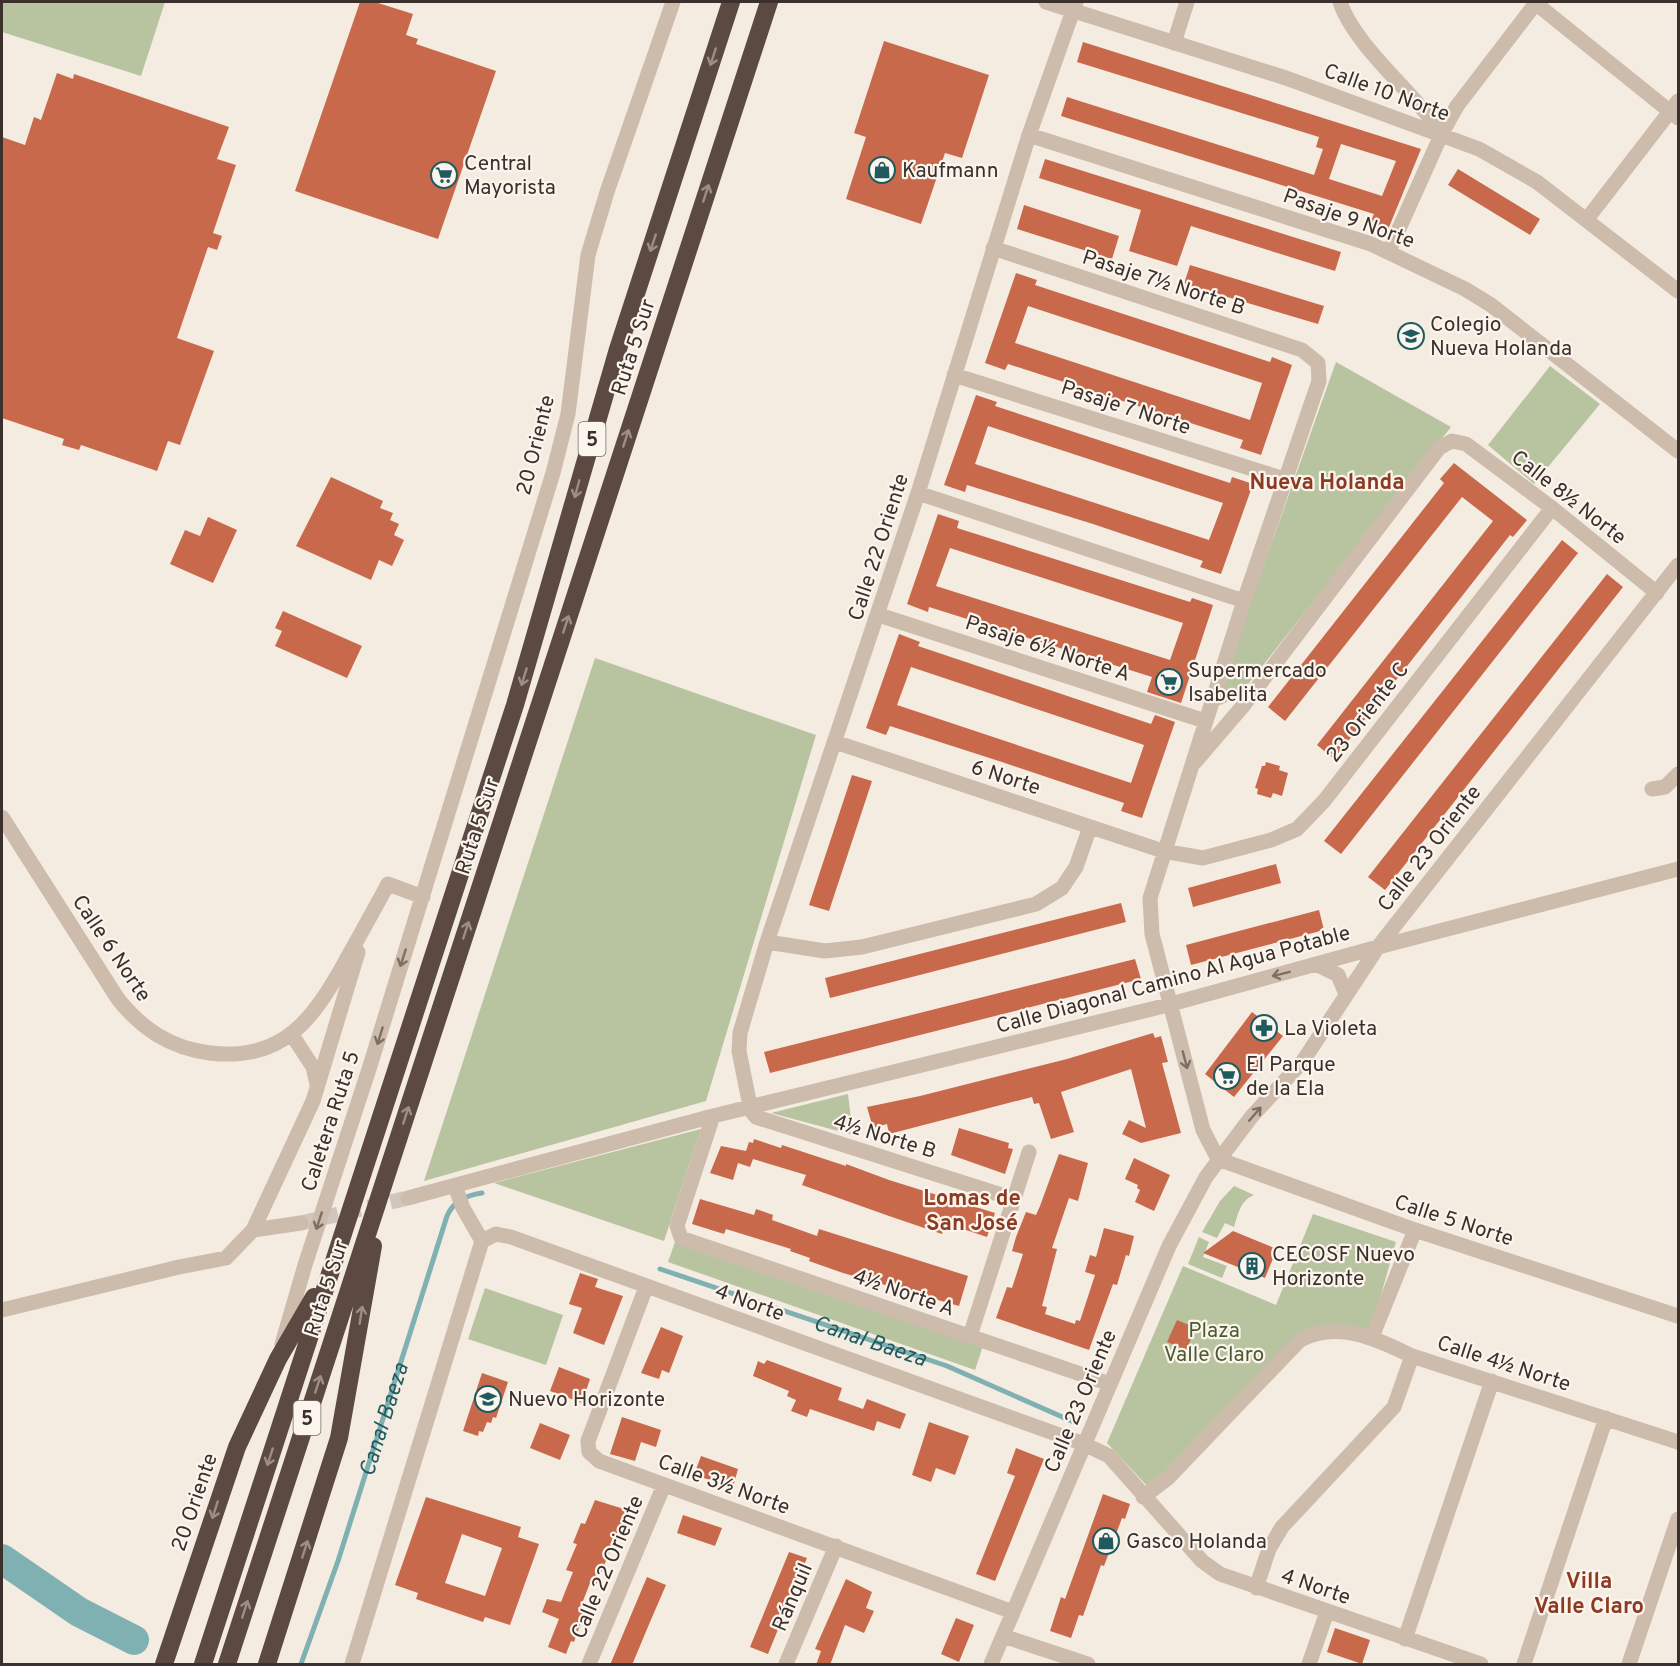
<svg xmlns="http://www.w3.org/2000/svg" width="1680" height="1666" font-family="Overpass,sans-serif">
	<rect width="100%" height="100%" fill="#f4ebe1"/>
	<path fill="#b8c4a0" d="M2,2H165L141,76L2,32Z
		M1336,362L1451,427L1238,697L1213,708Z
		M1550,366L1600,404L1534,484L1488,445Z
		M595,658L816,735L706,1101L424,1181Z
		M848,1094L853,1135L771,1113Z
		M701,1129L664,1241L494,1183Z
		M1234,1186L1254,1195C1240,1201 1238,1214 1234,1227L1225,1223L1217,1238L1202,1232L1220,1201Z
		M1313,1214L1396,1242L1369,1337L1315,1330L1149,1488L1107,1443L1183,1266L1276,1305Z
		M1199,1237L1209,1242L1203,1257L1227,1266L1222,1278L1188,1264Z
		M675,1242L983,1346L975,1370L668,1262Z
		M485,1288L563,1315L546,1365L468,1339Z"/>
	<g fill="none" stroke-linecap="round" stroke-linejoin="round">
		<g stroke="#7fb0b2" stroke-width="5">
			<path id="s1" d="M660,1269L947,1366L1076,1423"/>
			<path id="s2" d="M301,1664L338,1561L447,1216C453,1202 467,1195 482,1193"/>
		</g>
		<path stroke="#7fb0b2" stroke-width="30" d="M2,1559L79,1612L134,1640"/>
	</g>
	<path fill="#c8694b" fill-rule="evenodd" d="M360,2H375L413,14L406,35L418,39L416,44L496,71L438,239L295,191Z
		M884,41L989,75L962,158L945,153L921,224L846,199L866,137L854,133Z
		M1083,42L1421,149L1387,232L1369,225L1374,214L1061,116L1067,97L1314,175L1323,149L1316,147L1319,137L1077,62ZM1341,144L1396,161L1382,196L1329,179Z
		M57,73L73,79L74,74L229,127L217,159L236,165L213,233L222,236L217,250L208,247L177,338L214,351L180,445L168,441L157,471L81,445L79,450L62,445L64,439L2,418V137L25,145L34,117L41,120Z
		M1045,159L1341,252L1335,271L1191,226L1177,266L1129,251L1141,210L1039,178Z
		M1458,169L1540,219L1530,235L1448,185Z
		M1024,205L1119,236L1112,259L1017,229Z
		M1190,265L1324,306L1318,324L1184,284Z
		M1016,273L1037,280L1035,285L1270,362L1272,357L1292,365L1261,455L1240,448L1243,440L1008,364L1005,370L985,363ZM1028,306L1262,383L1250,420L1015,343Z
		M976,395L997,402L995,406L1230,483L1232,477L1253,484L1221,574L1200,567L1203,561L1093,524L967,485L965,492L944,485ZM988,426L1223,503L1209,540L975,464Z
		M1454,463L1527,520L1513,537L1510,535L1334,759L1317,745L1493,521L1462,497L1285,721L1268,707L1444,483L1440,479Z
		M331,477L383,501L380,508L393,513L390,520L399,524L394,535L404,540L392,566L379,560L371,580L296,546Z
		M938,514L959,521L957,528L1190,602L1192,598L1213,605L1181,703L1147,692L1152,677L929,607L928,612L907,604ZM950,548L1183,623L1170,660L936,586Z
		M208,517L237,530L213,583L170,564L185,530L200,536Z
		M1562,540L1578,553L1341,854L1324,841Z
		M1607,574L1623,587L1385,890L1368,877Z
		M283,611L362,646L347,678L275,646L282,631L275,628Z
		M899,634L920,642L918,646L1151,724L1155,715L1175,722L1142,818L1121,811L1124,803L1002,762L890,726L886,735L866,728ZM911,667L1144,745L1131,783L897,705Z
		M1266,762L1280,766L1279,770L1288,773L1282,796L1273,793L1271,798L1257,794L1258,789L1255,788L1262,766H1265Z
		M852,775L872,781L829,911L809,905Z
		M1276,864L1281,883L1193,907L1188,888Z
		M1121,903L1126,922L830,998L825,978Z
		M1319,910L1324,930L1191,965L1186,945Z
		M1135,959L1141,979L770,1073L764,1052Z
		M1252,1012L1283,1036L1234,1097L1205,1074Z
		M1153,1033L1155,1038L1161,1036L1168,1062L1162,1063L1181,1133L1141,1143L1122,1134L1129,1120L1146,1128L1131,1069L1061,1092L1074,1132L1051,1139L1039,1103L1034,1104L1032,1097L889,1134L887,1124L873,1128L867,1107L920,1096L1067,1059Z
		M959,1128L1009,1143L1008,1148L1013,1149L1005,1174L951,1155Z
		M754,1139L781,1148L782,1145L846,1166V1164L889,1180L995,1213L987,1237L945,1223L942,1234L889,1216L802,1185L806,1175L753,1159L750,1167L738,1163L733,1180L710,1173L721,1146L746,1151L749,1142L753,1143Z
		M1059,1154L1088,1163L1078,1201L1069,1198L1052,1248L1057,1249L1042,1306L1047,1307L1045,1314L1075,1324L1076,1320L1080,1321L1095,1275L1085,1272L1090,1255L1096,1257L1104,1228L1134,1236L1129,1256L1126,1255L1117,1285L1113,1284L1089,1350L996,1318L1007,1287L1012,1288L1023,1254L1012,1251L1016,1237L1026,1212L1036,1215L1040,1206Z
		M1134,1158L1170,1175L1154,1211L1135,1202L1140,1190L1137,1188L1138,1185L1125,1179Z
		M700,1199L754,1215L756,1209L773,1215L772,1220L817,1236L819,1229L968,1276L959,1306L843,1273L809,1261L810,1258L790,1251L791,1249L726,1229L724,1234L692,1224Z
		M1233,1231L1277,1249L1265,1278L1203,1253Z
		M580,1273L598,1279L595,1287L623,1296L604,1345L573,1333L582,1308L569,1304Z
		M1177,1320L1196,1328L1186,1350L1167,1342Z
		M661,1327L683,1336L669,1373L662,1370L659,1379L641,1373Z
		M767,1360L842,1388L838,1400L863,1409L867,1399L906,1414L900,1429L877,1421L874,1431L810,1409L807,1417L791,1411L796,1400L787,1396L789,1391L753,1376L758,1361L764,1364Z
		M559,1367L590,1379L582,1403L550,1391Z
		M482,1373L508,1382L496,1418L493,1417L491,1423L487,1422L483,1432L479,1431L478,1436L463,1431Z
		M622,1417L661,1430L656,1447L641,1442L635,1461L610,1454Z
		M929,1422L969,1436L955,1475L936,1468L931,1482L912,1475Z
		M540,1423L570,1435L560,1460L530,1448Z
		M1016,1448L1044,1459L995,1581L976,1574L1015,1476L1007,1473Z
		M701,1456L738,1469L733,1487L694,1475Z
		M1103,1494L1130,1504L1125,1519L1122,1518L1104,1566L1101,1565L1083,1616L1079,1615L1071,1638L1050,1631L1061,1597L1065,1599Z
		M426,1497L521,1527L518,1537L539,1544L510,1625L485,1617L483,1622L416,1599L418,1593L395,1585ZM462,1534L502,1548L485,1596L445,1583Z
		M595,1500L627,1510L596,1585L590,1583L581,1606L586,1608L574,1642L571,1641L566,1654L548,1647L559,1619L542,1612L547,1599L561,1602L573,1572L566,1570L577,1544L573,1543L581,1523L585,1524Z
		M683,1515L722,1528L715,1546L677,1533Z
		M789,1552L807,1558L768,1654L750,1647Z
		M647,1577L666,1585L650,1622L632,1665H610Z
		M846,1579L872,1592L866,1608L874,1611L864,1633L845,1625L830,1665H816L821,1651L815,1649Z
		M956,1618L974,1625L959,1662L941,1654Z
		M1335,1628L1370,1640L1362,1664L1327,1652Z"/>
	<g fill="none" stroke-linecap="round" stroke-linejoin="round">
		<path stroke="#cfc6bd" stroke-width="15" stroke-dasharray="15 8" stroke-linecap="butt" d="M301,1223L408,1198"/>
		<path stroke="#cdbbac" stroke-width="15" d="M1046,2L1286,78L1479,149L1537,182L1678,291
			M1340,2C1354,45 1414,93 1442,133
			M1534,2L1678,118
			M1174,43L1187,2
			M1029,135L1371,244L1465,289L1491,305L1678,451
			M1587,219L1678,101
			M993,248L1302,350L1318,363L1319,381L1244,601L1150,898L1152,934L1203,1130L1218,1159
			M1389,251L1442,133L1457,106L1536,3
			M954,375L1284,479
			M918,493L1244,601
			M879,615L1205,721
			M835,742L1163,851L1203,858L1271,840L1297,829L1324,801L1552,508
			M1195,762L1243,706L1439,448L1452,441L1466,444L1552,508L1657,593
			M1652,789L1665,787L1678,774
			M2,817L118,999C142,1029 170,1048 210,1053C284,1062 314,1018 346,960C360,935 374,910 388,884L423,897
			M767,942L825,951L862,947L1036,904L1062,888L1076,867L1090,827
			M1318,965L1338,975L1346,994
			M292,1035L313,1067L317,1084
			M713,1116L677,1226L681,1238L1110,1384
			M1218,1159L1415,1230L1678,1316
			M455,1186L463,1208L482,1241
			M408,1198L713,1116L1164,1006L1378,947L1678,869
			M1014,1199L756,1117L751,1111L739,1051L740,1033L767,942L918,493L1029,135L1076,2
			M253,1230L313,1101L358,952
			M646,1287L588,1441L589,1452L599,1461L1013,1612
			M2,1310L179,1267L226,1258L253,1230L301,1223
			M970,1336L1029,1152
			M1372,1337L1415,1230
			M282,1344L305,1265L370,1066L553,473L568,414L588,255L607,192L673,2
			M1143,1497L1168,1478L1300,1340C1338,1320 1377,1339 1412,1356L1678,1442
			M1256,1588L1269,1549L1282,1527L1394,1407L1412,1356
			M1003,1636L1088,1664
			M1405,1639L1492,1381
			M352,1664L482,1241L496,1234L511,1237L1084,1444L1109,1456L1202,1561L1220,1574L1481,1664
			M589,1664L664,1485
			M786,1664L836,1546
			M991,1664L1169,1246L1206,1177L1252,1116L1303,1061L1378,947L1678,565
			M1309,1664L1327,1612
			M1524,1664L1606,1418
			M1629,1664L1678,1519"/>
		<path stroke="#5c4a42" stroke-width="18" d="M164,1664L237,1447L278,1359L314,1297
			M203,1664L515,705L618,349L731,2
			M227,1664L769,2
			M267,1664L339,1438L373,1246"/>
	</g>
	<defs><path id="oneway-shaft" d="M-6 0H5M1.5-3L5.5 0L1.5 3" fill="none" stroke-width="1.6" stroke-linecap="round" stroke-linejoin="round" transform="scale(1.5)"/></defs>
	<g stroke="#9c8e87">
		<use href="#oneway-shaft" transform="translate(713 57) rotate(108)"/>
		<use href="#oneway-shaft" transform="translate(706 193) rotate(-72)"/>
		<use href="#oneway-shaft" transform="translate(653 243) rotate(108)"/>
		<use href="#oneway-shaft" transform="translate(626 438) rotate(-72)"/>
		<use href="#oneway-shaft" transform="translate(577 489) rotate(105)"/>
		<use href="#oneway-shaft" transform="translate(566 624) rotate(-72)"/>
		<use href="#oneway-shaft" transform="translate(524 677) rotate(107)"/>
		<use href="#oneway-shaft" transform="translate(466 930) rotate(-72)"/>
		<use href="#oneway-shaft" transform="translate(406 1115) rotate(-72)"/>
		<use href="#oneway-shaft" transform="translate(361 1315) rotate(-81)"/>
		<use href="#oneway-shaft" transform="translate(318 1384) rotate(-72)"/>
		<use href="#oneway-shaft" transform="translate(270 1457) rotate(108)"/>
		<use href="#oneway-shaft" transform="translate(215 1510) rotate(108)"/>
		<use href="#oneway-shaft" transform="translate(305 1549) rotate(-72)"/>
		<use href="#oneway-shaft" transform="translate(245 1609) rotate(-72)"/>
	</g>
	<g stroke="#7d6f65">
		<use href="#oneway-shaft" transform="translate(403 958) rotate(108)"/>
		<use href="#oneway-shaft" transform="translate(1281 974) rotate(166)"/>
		<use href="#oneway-shaft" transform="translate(380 1036) rotate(107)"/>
		<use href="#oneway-shaft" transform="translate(1185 1060) rotate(75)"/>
		<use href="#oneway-shaft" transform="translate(1255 1114) rotate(-49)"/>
		<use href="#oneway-shaft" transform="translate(319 1221) rotate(108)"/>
	</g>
	<defs>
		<symbol id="shop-ring" viewBox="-11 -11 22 22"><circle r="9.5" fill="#fbf5ee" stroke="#1f5a5e" stroke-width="1.5"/><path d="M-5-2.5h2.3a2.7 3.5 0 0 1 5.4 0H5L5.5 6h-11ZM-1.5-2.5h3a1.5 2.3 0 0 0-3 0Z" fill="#1f5a5e"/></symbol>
		<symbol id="supermarket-ring" viewBox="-11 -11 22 22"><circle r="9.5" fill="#fbf5ee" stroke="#1f5a5e" stroke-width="1.5"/><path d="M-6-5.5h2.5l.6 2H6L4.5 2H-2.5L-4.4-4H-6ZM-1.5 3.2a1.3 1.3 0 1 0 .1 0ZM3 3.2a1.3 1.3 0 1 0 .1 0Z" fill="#1f5a5e"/></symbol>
		<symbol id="school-ring" viewBox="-11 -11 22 22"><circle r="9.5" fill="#fbf5ee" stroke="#1f5a5e" stroke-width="1.5"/><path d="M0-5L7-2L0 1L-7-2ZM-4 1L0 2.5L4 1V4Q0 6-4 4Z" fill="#1f5a5e"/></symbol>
		<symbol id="pharmacy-ring" viewBox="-11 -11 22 22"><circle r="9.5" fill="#fbf5ee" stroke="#1f5a5e" stroke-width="1.5"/><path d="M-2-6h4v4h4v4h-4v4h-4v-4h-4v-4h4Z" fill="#1f5a5e"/></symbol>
		<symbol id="building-ring" viewBox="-11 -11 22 22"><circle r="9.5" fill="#fbf5ee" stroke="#1f5a5e" stroke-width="1.5"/><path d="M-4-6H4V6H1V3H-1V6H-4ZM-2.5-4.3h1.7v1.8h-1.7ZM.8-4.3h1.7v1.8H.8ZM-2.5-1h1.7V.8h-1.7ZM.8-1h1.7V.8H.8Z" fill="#1f5a5e"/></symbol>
	</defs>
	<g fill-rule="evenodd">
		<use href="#shop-ring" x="867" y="155" width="30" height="30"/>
		<use href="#supermarket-ring" x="429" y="160" width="30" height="30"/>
		<use href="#school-ring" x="1396" y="321" width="30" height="30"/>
		<use href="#supermarket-ring" x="1154" y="667" width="30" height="30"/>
		<use href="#pharmacy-ring" x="1249" y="1013" width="30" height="30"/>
		<use href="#supermarket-ring" x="1212" y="1061" width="30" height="30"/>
		<use href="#building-ring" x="1237" y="1251" width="30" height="30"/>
		<use href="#school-ring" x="473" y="1384" width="30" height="30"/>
		<use href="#shop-ring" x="1091" y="1526" width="30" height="30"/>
	</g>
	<g text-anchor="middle" stroke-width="4.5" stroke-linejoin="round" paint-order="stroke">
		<g fill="#fbf5ee" stroke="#756b66" stroke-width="1.5">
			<rect x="578.5" y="422" width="27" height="34" rx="4.5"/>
			<rect x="293.5" y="1401" width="27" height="34" rx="4.5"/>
		</g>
		<g font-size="20" font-weight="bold" fill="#3b302b">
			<text x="592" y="446">5</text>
			<text x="307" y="1425">5</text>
		</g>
		<g font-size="21" fill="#3b302b" stroke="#fbf5ee">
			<text transform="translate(1387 92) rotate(20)" y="7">Calle 10 Norte</text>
			<text transform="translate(1349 218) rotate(20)" y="7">Pasaje 9 Norte</text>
			<text transform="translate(1164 282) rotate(18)" y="7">Pasaje 7½ Norte B</text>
			<text transform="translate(633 347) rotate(-72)" y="7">Ruta 5 Sur</text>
			<text transform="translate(1126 407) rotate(18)" y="7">Pasaje 7 Norte</text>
			<text transform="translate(535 445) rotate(-76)" y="7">20 Oriente</text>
			<text transform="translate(1569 497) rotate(38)" y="7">Calle 8½ Norte</text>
			<text transform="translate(878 547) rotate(-72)" y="7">Calle 22 Oriente</text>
			<text transform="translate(1048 648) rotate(18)" y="7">Pasaje 6½ Norte A</text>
			<text transform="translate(1367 712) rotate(-52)" y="7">23 Oriente C</text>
			<text transform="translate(1006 777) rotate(18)" y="7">6 Norte</text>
			<text transform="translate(477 826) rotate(-72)" y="7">Ruta 5 Sur</text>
			<text transform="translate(1429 848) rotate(-52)" y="7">Calle 23 Oriente</text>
			<text transform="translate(112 948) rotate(56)" y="7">Calle 6 Norte</text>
			<text transform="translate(1173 979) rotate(-15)" y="7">Calle Diagonal Camino Al Agua Potable</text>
			<text transform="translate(330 1121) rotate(-72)" y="7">Caletera Ruta 5</text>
			<text transform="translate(885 1136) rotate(17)" y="7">4½ Norte B</text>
			<text transform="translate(1454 1220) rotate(18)" y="7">Calle 5 Norte</text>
			<text transform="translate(326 1288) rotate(-72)" y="7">Ruta 5 Sur</text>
			<text transform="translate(904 1292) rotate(19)" y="7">4½ Norte A</text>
			<text transform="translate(750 1302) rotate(20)" y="7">4 Norte</text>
			<text transform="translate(1504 1363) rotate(18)" y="7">Calle 4½ Norte</text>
			<text transform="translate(1080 1401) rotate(-67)" y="7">Calle 23 Oriente</text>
			<text transform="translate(724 1484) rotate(20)" y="7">Calle 3½ Norte</text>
			<text transform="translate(194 1502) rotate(-71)" y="7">20 Oriente</text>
			<text transform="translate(607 1567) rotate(-67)" y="7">Calle 22 Oriente</text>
			<text transform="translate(1316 1586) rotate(19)" y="7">4 Norte</text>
			<text transform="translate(792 1597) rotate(-67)" y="7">Ránquil</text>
		</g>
		<g font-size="21" fill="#3b302b" stroke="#fbf5ee" text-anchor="start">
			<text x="464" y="170">Central<tspan x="464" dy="24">Mayorista</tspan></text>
			<text x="902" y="177">Kaufmann</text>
			<text x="1430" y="331">Colegio<tspan x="1430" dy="24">Nueva Holanda</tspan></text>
			<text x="1188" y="677">Supermercado<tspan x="1188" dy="24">Isabelita</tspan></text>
			<text x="1284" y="1035">La Violeta</text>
			<text x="1246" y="1071">El Parque<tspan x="1246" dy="24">de la Ela</tspan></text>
			<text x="1272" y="1261">CECOSF Nuevo<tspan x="1272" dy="24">Horizonte</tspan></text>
			<text x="508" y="1406">Nuevo Horizonte</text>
			<text x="1126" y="1548">Gasco Holanda</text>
		</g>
		<g font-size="21" fill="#4a5a2e" stroke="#fbf5ee">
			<text x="1214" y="1337">Plaza<tspan x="1214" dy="24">Valle Claro</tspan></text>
		</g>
		<g font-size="22" font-weight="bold" fill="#8c3b22" stroke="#fbf5ee">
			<text x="1327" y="489">Nueva Holanda</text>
			<text x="972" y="1205">Lomas de<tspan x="972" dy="25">San José</tspan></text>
			<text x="1589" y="1588">Villa<tspan x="1589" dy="25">Valle Claro</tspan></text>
		</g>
		<g font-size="22" font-style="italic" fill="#1f5a5e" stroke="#fbf5ee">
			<text dy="8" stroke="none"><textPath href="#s1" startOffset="222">Canal Baeza</textPath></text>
			<text dy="8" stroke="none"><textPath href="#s2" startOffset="258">Canal Baeza</textPath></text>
		</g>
	</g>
	<rect width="1680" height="1666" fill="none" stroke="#3b302b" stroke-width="6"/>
</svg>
